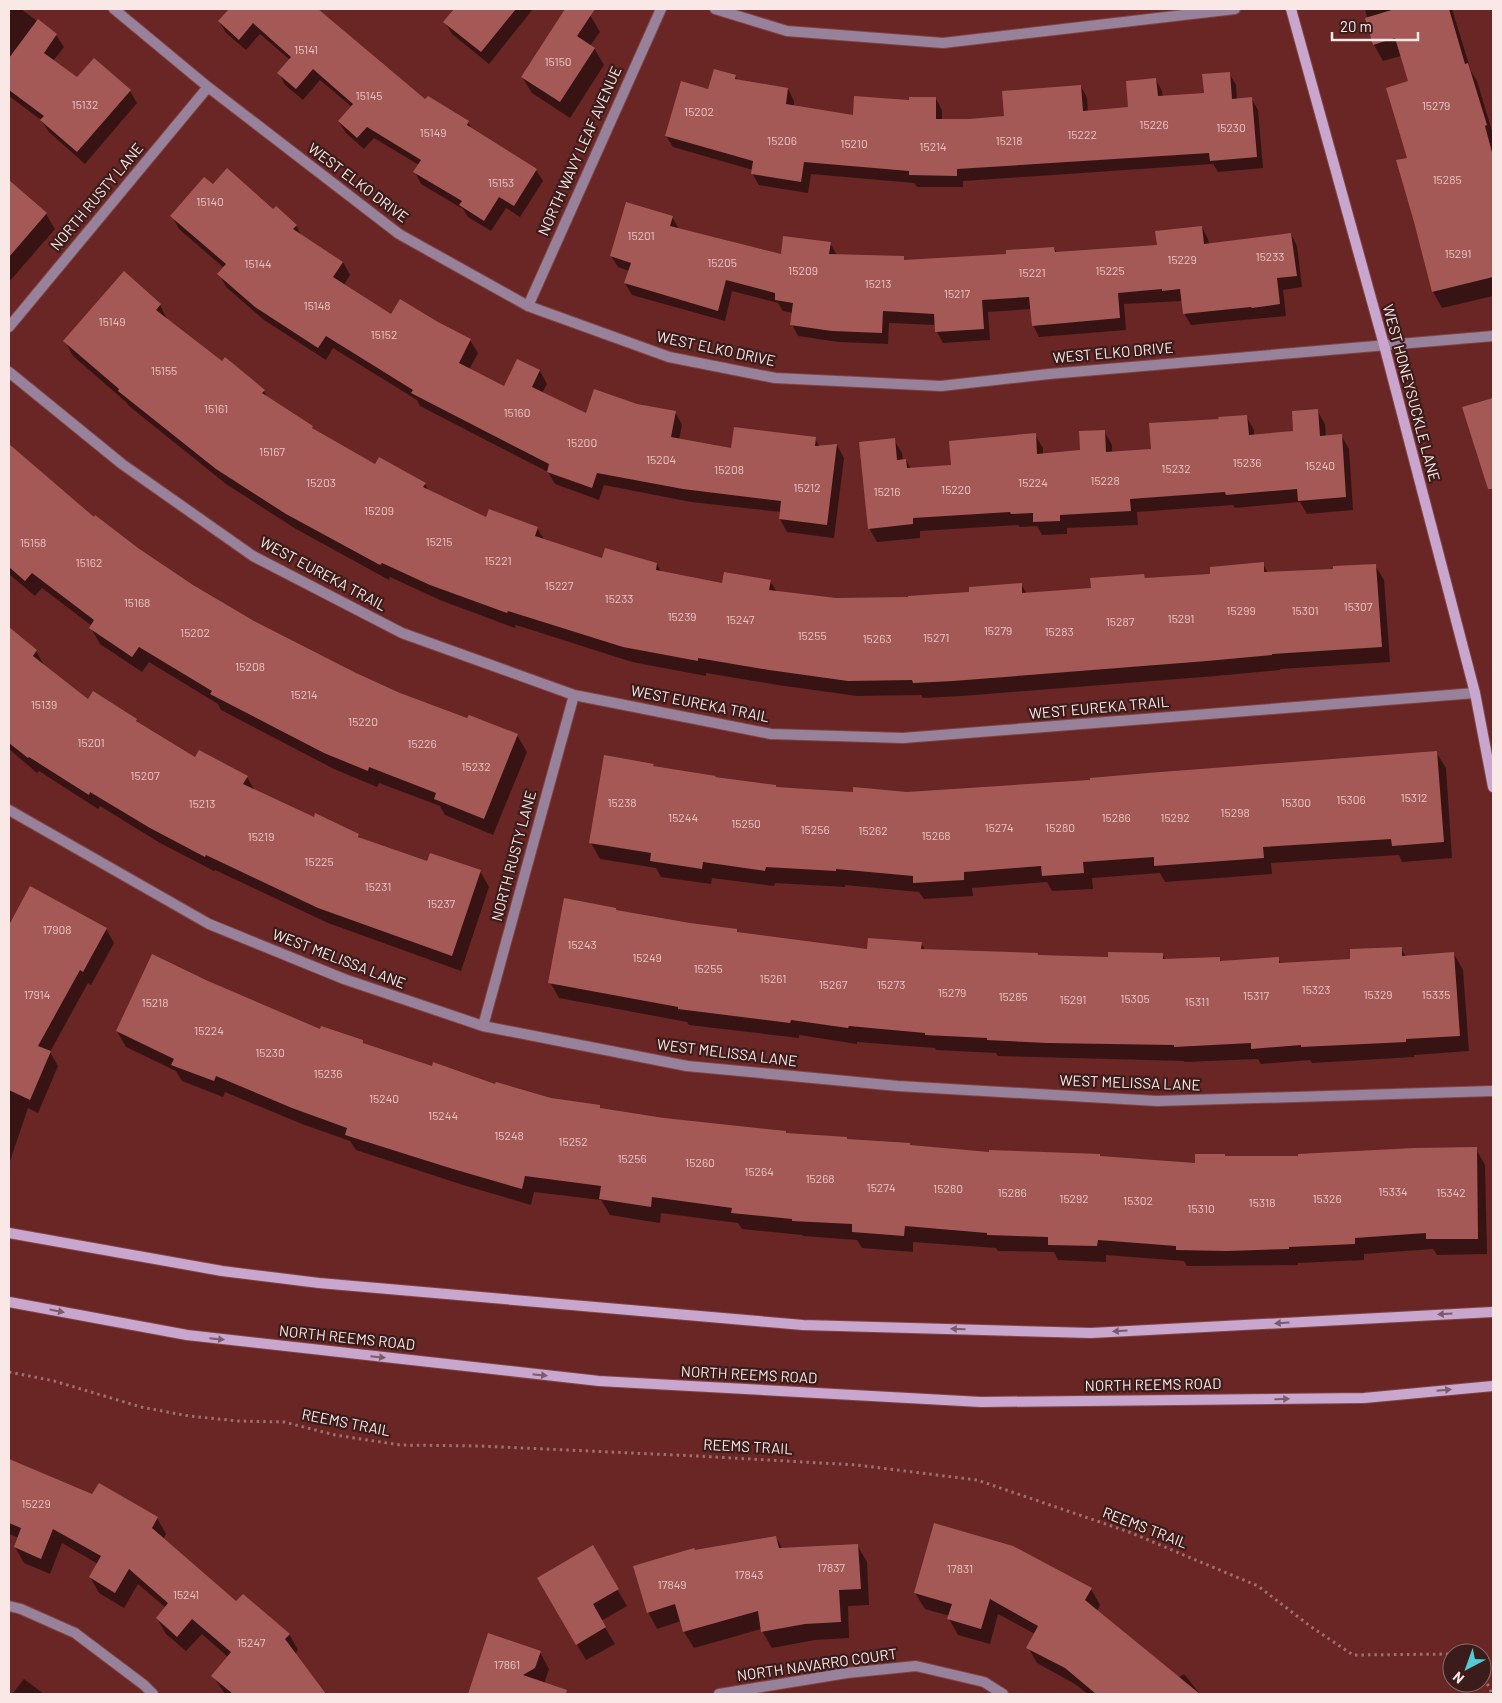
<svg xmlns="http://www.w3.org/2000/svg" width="1502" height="1703" font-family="Barlow,sans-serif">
	<rect width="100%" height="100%" fill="#6a2525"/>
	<path fill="#0007" d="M9,9H21L56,35L64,47L53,61L78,79L130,91L137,103L85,164L49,132L41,120L9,96Z
		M230,9H317L426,101L468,122L473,131L536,170L543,181L520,217L506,208L491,231L468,217L463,209L421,184L415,172L419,165L374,138L364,149L346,133L339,122L352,107L320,80L303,100L285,85L279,73L290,60L260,34L246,50L226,33L219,21Z
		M450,9H533L489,64L452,34L445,22L453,11Z
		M566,9H580L590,15L600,32L590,46L594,48L604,65L570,118L532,93L522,77Z
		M1365,9H1452L1471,71L1477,81L1493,134V296L1442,308L1433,292L1408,158L1409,82L1401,56L1383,61L1374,45Z
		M1229,73L1236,85L1237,100L1251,98L1258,110L1263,168L1218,172L1213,164L963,181V187H917L914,183L811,174L808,193L759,185L752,173L753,170L673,147L666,136L709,91L735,76L738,81L788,89L794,101V107L854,116L910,101L936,99L942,110V121L1005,118L1081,86L1087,98L1088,111L1129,109L1156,80L1162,91L1163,97L1205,95Z
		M9,181L46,214L55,229L9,282Z
		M213,186L274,211L296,225L302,237L343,262L350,275L344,285L392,315L470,340L478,353L469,370L504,388L518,361L540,371L547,384L542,393L587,415L637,405L675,412L682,425L679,440L732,450L815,439L820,447L837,445L844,458L834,538L787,532L780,519L781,512L691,502L604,485L599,500L555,484L548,472L420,406L417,400L333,348L326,360L264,320L226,287L219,274L224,268L179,229L172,216Z
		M672,217L679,229L782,256L830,243L837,255L903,258L905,261L1008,255L1054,248L1057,253L1158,246L1202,227L1208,239L1209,244L1291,234L1297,246L1302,287L1283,290L1286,316L1191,325L1184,313L1183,301L1124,304L1126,330L1039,337L1033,325L1031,309L988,312L990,340L943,343L937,332L936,325L889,323L888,344L839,342L798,336L792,324L793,313L783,311L778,303L732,291L725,321L632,295L625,283L629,271L618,267L611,256Z
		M124,273L160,305L168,321L222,363L264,391L268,399L312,427L314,431L375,466L425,484L429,491L487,518L537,528L545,541L603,560L657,564L661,572L723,584L770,581L777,592L836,600L909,598L970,594L1021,584L1027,594L1092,589L1144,575L1146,580L1212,576L1263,564L1268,573L1335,570L1375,565L1384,580L1390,662L1280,669V670L1216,676L962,696L923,698L921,695L857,696L778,685L706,673V676L632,662L516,625L515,628L440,600L390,577L389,580L296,529L226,484L129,406L126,402L73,356L65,341Z
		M1493,399V493L1464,408Z
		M1317,410L1325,424L1326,437L1341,435L1349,449L1353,510L1307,514L1300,502L1235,508L1233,505L1137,512L1138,525L1067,528V534L1042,535L1037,526L1020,527L1018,525L920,531V538L877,542L869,528L894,440L902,453L903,461L906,460L911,469L952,466L1035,435L1043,448V454L1081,452L1104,431L1112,445V452L1153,450L1220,420L1246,416L1254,430V436L1295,433Z
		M9,447L94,518L192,586L254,622L355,674L399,694L468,719L517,735L527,752L493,835L445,815L440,806L379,783L377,787L334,769L221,710L218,704L149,662L142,672L100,644L91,628L92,626L42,588L35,596L9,574Z
		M9,628L36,651L45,667L88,701L136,720L139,724L196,759L247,777L255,791L314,819L358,835L361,839L428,863L480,871L489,887L461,971L328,923L215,870L214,871L160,843L100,806L98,809L39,771L37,773L9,749Z
		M1436,752L1446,768L1452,858L1402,862L1399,855L1271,863L1272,874L1165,882L1160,873L1092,878L1093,889L1052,891L1047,882L972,888L973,896L924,899L919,892L845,885V887L775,883L774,886L712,878L711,884L661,877L656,868L600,859L591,843L653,765L655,767L776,788L854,793H907L1091,782Z
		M30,888L106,929L114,943L91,985L88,983L50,1052L58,1066L38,1113L28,1108L10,1161L9,1160V928Z
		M617,912L690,924L736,930L738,933L868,950L921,943L925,950L1038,956L1109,958L1162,954L1166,961L1219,958L1222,963L1278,959L1281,964L1351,960L1401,948L1406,957L1454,954L1463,970L1469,1051L1414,1055V1057L1312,1063L1310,1060L1261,1064L1258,1059L1185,1062L1184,1061L998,1056L996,1053L936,1050L935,1048L857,1042V1044L799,1035V1038L689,1025L687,1022L559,998L550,982Z
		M207,982L320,1031L363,1041L364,1044L433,1067L496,1086L550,1099L599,1106L602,1110L664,1119L786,1132L787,1135L990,1153L1100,1157L1197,1164L1226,1157H1299L1476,1149L1485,1165L1487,1254L1437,1255L1433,1249L1364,1254V1260L1298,1263V1265L1187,1266L1184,1261L1106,1255V1262L1058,1260L1054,1252L998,1251L996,1248L913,1242V1252L862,1248L857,1240L803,1236L802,1235L742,1229L738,1223L661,1213L660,1223L610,1215L601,1200L534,1192L531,1205L463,1185L356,1150L350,1141L302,1124L225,1092L223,1097L182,1081L176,1071L126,1047L117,1031Z
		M12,1462L93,1496L157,1518L166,1534L163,1539L236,1603L289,1634L298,1650L295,1654L325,1694H225L213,1676L228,1657L202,1634L186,1651L166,1634L157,1618L166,1608L138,1584L124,1608L99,1593L90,1577L98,1564L62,1543L50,1574L24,1563L15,1547L19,1538L9,1534V1471Z
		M776,1537L783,1550L857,1545L867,1562L869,1605L848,1606L849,1638L815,1640L772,1648L761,1629L694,1648L684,1632L681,1621L657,1629L648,1612L695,1552Z
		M592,1546L627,1606L601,1621L615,1644L586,1660L538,1578Z
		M1091,1589L1100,1605L1097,1611L1178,1678L1184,1674L1200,1694H1088L1075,1684L1037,1663L1028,1647L1035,1634L998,1614L990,1644L958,1635L949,1619L950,1616L925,1609L915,1593Z
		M540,1652L549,1669L544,1684L552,1686L557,1694H470Z
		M24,1679L44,1694H12Z"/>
	<path fill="#a55956" d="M229,9H318L425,99L428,96L469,121L467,125L537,169L514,206L499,197L484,221L459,205L462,201L413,172L421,160L367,127L357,138L338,121L353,104L313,69L296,89L277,73L291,57L253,23L239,40L218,21Z
		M454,9H516L481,52L443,22Z
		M565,9H595L577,36L595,48L560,102L521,77Z
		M1395,9H1449L1465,64L1468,63L1487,125L1485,126L1493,156V277L1432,292L1414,222L1396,160L1407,158L1386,88L1408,81L1395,38L1373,45L1365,18Z
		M38,19L57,34L44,53L77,77L94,58L131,90L77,152L40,120L44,116L9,90V58Z
		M714,69L736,75L735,79L788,88L786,104L853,115L854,96L909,100V97H936V119H969L1004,116L1002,91L1081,85L1083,111L1128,107L1126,81L1156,78L1158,96L1204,93L1202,74L1230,72L1232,99L1252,97L1257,157L1210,161L1209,153L957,169V176L909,175V171L804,162L801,182L751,174L753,161L665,136L681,81L708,89Z
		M227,168L273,209L276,206L297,225L293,229L343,262L333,277L391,314L400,299L438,322L471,339L459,363L504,386L517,359L540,370L532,387L586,413L594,389L637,404L676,411L671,437L731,448L734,427L816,437L815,446L837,444L827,525L779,519L781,501L683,489L597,473L592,488L547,472L549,464L411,393L413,390L326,336L318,348L255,307L217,274L226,264L170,216L204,177L213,184Z
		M9,180L47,213L9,257Z
		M626,202L673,216L670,226L781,254L783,236L831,242L829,254L904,256V260L1006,254V250L1054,247L1055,252L1157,245L1155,231L1202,226L1204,244L1291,233L1297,276L1277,278L1280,304L1252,308L1251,307L1183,314L1180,289L1162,291V289L1118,293L1120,318L1032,326L1029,297L982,300L984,329L935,332L934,314L883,311L882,333L832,331L790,325L793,303L775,300V293L726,280L718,311L624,283L631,263L610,256Z
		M124,271L161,304L156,310L222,361L225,357L265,390L262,393L313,426L312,428L375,464L379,457L426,483L423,487L486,517L489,509L538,527L535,536L602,558L605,548L657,563L656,570L722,583L724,572L771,580L769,590L836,598L908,597V596L969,592V587L1022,583V593L1091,588L1090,578L1144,574L1145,578L1210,574V567L1264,562V572L1333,569V566L1376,564L1382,647L1272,654V655L1207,661L953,681L913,683L912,680L848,681L769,670L698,658V661L623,647L508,611L507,613L430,585L382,563L380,565L286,514L216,469L118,391L119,389L63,341Z
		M1493,398V489H1488L1462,407Z
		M1318,409L1320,436L1342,434L1346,497L1298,501L1297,489L1226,495L1225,492L1130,499L1131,511L1060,515V521L1033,522V513L1011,514L1010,512L913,518V524L868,529L859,442L895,438L897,460L906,459L907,468L951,465L949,441L1036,433L1037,454L1080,450L1079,431L1105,430L1106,452L1151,449L1149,423L1219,419L1218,417L1247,415L1249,435L1293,431L1292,411Z
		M9,444L94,517L95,515L138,548L193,585L254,621L356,673L400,693L467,718L469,715L518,734L484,819L434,799L436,793L369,767L368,771L324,753L210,694L212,691L139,647L132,657L89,628L94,620L32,573L25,581L9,567Z
		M9,627L37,650L33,656L88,699L93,691L137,719L136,721L195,757L199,750L248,776L243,784L314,817L315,813L359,834L358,837L427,861L430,853L481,870L452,956L318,908L206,855L205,857L150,828L90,792L89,795L29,757L28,758L9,743Z
		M1437,751L1444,842L1392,846L1391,839L1263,847L1264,858L1154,866V857L1083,862L1084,873L1042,876L1041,866L964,872V880L913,883V876L836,869V871L766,867L765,871L703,862L702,869L650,861L651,853L589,843L604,755L654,764L653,766L716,776L715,777L776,785V787L853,792V787L907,792L1090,780V778L1148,773Z
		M30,886L107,928L83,972L80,970L38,1046L51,1051L30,1100L9,1090V925Z
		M564,898L616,908V910L690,923L737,929V932L867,949L868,938L922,942L921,949L1038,953V955L1108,957V952L1163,953V959L1220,957V961L1279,957V963L1350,959V949L1402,947V956L1454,952L1460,1036L1406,1039V1042L1301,1047V1045L1251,1049V1043L1174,1047V1045L1047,1043L987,1040V1038L925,1035V1033L849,1026L848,1028L791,1020L790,1023L678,1009V1007L548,983Z
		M152,954L208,981L320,1029L321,1026L363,1040V1043L432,1066L433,1062L495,1084L496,1082L551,1098L600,1105V1108L664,1118L786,1131V1133L847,1137V1139L910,1143V1145L989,1152V1150L1100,1154V1156L1195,1163V1154H1225V1156H1298V1154L1414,1148L1477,1147L1478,1239H1426V1233L1355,1238V1244L1289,1247V1249L1227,1251L1176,1250V1246L1098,1240L1097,1246L1048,1245V1237L987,1235V1233L905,1226L904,1236L852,1232V1224L792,1221V1219L731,1213L732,1208L652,1197L651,1207L599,1199L601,1186L525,1176L522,1189L453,1169L345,1135L347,1128L292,1108L216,1076L214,1081L171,1065L174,1059L116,1031Z
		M9,1459L92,1494L99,1483L158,1517L152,1528L236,1601L243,1594L290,1634L285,1639L326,1694H233L211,1676L231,1652L192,1619L177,1637L156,1618L168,1603L129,1569L115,1593L89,1577L101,1556L53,1529L41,1559L14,1547L21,1528L9,1523Z
		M934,1523L1013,1546L1092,1588L1085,1600L1200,1694H1096L1065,1668L1026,1648L1038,1626L990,1599L981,1629L947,1619L952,1604L914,1593Z
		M776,1536L779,1548L858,1544L861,1589L839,1590L841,1622L805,1624L761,1632L758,1611L683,1632L675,1604L647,1613L633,1566L694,1548L695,1550Z
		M593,1545L619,1589L593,1604L606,1627L576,1645L537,1578Z
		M488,1633L541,1651L535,1668L523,1675L567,1690L566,1694H468Z"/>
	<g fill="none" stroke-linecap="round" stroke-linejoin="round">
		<defs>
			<path id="street" d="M114,9L208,87L399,234L528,306L669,357L775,378L941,386L1049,374L1493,336
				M715,9L787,31L943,43L1235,9
				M528,306L661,9
				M9,327L208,87
				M9,372L122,464L253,556L402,633L574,695L771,734L903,738L1475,693
				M9,810L209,924L344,979L483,1026L687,1066L898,1086L1157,1101L1493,1091
				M483,1026L574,695
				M9,1606L21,1609L75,1633L144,1685L153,1694
				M719,1694L847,1673L916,1666L984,1682L1003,1694"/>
			<path id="secondary" d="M1291,9L1384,345L1475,693L1493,787
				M9,1233L222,1271L319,1283L803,1325L1091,1333L1493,1312
				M9,1302L187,1335L599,1381L981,1402L1364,1398L1493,1386"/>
		</defs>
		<use href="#street" stroke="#814444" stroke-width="12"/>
		<use href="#secondary" stroke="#814444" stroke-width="12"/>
		<path stroke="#a06f6e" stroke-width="3" stroke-dasharray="2.5 4" stroke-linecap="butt" d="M9,1372L54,1381L141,1407L189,1416L238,1421L284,1422L335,1435L400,1445L480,1446L697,1456L857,1465L977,1480L1129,1532L1258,1586L1310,1626L1353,1655L1452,1654
			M1482,1672L1492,1694"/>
		<use href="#street" stroke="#98819a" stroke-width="10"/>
		<use href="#secondary" stroke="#c9a6cd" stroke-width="10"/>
	</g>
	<defs><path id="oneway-solid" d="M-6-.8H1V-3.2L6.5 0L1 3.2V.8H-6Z" transform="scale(1.25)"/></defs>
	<g fill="#7b5a6b">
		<use href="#oneway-solid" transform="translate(57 1311) rotate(11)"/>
		<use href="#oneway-solid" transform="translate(1445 1314) rotate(177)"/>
		<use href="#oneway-solid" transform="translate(1282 1323) rotate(177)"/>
		<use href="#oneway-solid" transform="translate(958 1329) rotate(-179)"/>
		<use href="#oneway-solid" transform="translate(1120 1331) rotate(177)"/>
		<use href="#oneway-solid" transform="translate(217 1339) rotate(6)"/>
		<use href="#oneway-solid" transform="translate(378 1357) rotate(6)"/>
		<use href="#oneway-solid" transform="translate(540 1375) rotate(6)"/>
		<use href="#oneway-solid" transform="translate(1444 1390) rotate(-5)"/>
		<use href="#oneway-solid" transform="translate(1282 1399) rotate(-1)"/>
	</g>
	<g text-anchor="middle" stroke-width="4.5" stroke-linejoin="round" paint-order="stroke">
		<g font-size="12" fill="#e5c4c3">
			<text x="306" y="54">15141</text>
			<text x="558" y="66">15150</text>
			<text x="369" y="100">15145</text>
			<text x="85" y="109">15132</text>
			<text x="1436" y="110">15279</text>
			<text x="699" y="116">15202</text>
			<text x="1154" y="129">15226</text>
			<text x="1231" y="132">15230</text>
			<text x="433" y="137">15149</text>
			<text x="1082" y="139">15222</text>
			<text x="782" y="145">15206</text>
			<text x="1009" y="145">15218</text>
			<text x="854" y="148">15210</text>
			<text x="933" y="151">15214</text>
			<text x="1447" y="184">15285</text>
			<text x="501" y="187">15153</text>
			<text x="210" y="206">15140</text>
			<text x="641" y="240">15201</text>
			<text x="1458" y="258">15291</text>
			<text x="1270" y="261">15233</text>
			<text x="1182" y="264">15229</text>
			<text x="722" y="267">15205</text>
			<text x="258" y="268">15144</text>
			<text x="803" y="275">15209</text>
			<text x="1110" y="275">15225</text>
			<text x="1032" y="277">15221</text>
			<text x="878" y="288">15213</text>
			<text x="957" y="298">15217</text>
			<text x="317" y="310">15148</text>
			<text x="112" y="326">15149</text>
			<text x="384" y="339">15152</text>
			<text x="164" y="375">15155</text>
			<text x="216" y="413">15161</text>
			<text x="517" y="417">15160</text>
			<text x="582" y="447">15200</text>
			<text x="272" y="456">15167</text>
			<text x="661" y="464">15204</text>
			<text x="1247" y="467">15236</text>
			<text x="1320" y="470">15240</text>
			<text x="1176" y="473">15232</text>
			<text x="729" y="474">15208</text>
			<text x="1105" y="485">15228</text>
			<text x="321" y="487">15203</text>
			<text x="1033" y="487">15224</text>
			<text x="807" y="492">15212</text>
			<text x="956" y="494">15220</text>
			<text x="887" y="496">15216</text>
			<text x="379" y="515">15209</text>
			<text x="439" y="546">15215</text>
			<text x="33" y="547">15158</text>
			<text x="498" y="565">15221</text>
			<text x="89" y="567">15162</text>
			<text x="559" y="590">15227</text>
			<text x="619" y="603">15233</text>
			<text x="137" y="607">15168</text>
			<text x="1358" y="611">15307</text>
			<text x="1241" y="615">15299</text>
			<text x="1305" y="615">15301</text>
			<text x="682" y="621">15239</text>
			<text x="1181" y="623">15291</text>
			<text x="740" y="624">15247</text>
			<text x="1120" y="626">15287</text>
			<text x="998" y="635">15279</text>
			<text x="1059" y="636">15283</text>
			<text x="195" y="637">15202</text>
			<text x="812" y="640">15255</text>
			<text x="936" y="642">15271</text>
			<text x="877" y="643">15263</text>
			<text x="250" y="671">15208</text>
			<text x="304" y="699">15214</text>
			<text x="44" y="709">15139</text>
			<text x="363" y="726">15220</text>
			<text x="91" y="747">15201</text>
			<text x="422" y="748">15226</text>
			<text x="476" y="771">15232</text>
			<text x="145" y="780">15207</text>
			<text x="1414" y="802">15312</text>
			<text x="1351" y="804">15306</text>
			<text x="622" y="807">15238</text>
			<text x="1296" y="807">15300</text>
			<text x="202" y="808">15213</text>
			<text x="1235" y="817">15298</text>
			<text x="683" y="822">15244</text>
			<text x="1116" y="822">15286</text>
			<text x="1175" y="822">15292</text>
			<text x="746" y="828">15250</text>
			<text x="999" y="832">15274</text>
			<text x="1060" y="832">15280</text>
			<text x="815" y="834">15256</text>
			<text x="873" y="835">15262</text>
			<text x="936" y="840">15268</text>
			<text x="261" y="841">15219</text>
			<text x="319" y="866">15225</text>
			<text x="378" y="891">15231</text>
			<text x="441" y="908">15237</text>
			<text x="57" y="934">17908</text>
			<text x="582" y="949">15243</text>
			<text x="647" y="962">15249</text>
			<text x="708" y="973">15255</text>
			<text x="773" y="983">15261</text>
			<text x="833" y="989">15267</text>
			<text x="891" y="989">15273</text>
			<text x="1316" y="994">15323</text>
			<text x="952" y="997">15279</text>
			<text x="37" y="999">17914</text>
			<text x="1378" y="999">15329</text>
			<text x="1436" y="999">15335</text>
			<text x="1256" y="1000">15317</text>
			<text x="1013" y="1001">15285</text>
			<text x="1135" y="1003">15305</text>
			<text x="1073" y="1004">15291</text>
			<text x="1197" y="1006">15311</text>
			<text x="155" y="1007">15218</text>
			<text x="209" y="1035">15224</text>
			<text x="270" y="1057">15230</text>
			<text x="328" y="1078">15236</text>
			<text x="384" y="1103">15240</text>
			<text x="443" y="1120">15244</text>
			<text x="509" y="1140">15248</text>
			<text x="573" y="1146">15252</text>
			<text x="632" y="1163">15256</text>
			<text x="700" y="1167">15260</text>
			<text x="759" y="1176">15264</text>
			<text x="820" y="1183">15268</text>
			<text x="881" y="1192">15274</text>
			<text x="948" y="1193">15280</text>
			<text x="1393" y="1196">15334</text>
			<text x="1012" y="1197">15286</text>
			<text x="1451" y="1197">15342</text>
			<text x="1074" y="1203">15292</text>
			<text x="1327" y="1203">15326</text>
			<text x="1138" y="1205">15302</text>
			<text x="1262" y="1207">15318</text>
			<text x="1201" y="1213">15310</text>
			<text x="36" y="1508">15229</text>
			<text x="831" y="1572">17837</text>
			<text x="960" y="1573">17831</text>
			<text x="749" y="1579">17843</text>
			<text x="672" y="1589">17849</text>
			<text x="186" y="1599">15241</text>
			<text x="251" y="1647">15247</text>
			<text x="507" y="1669">17861</text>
		</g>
		<g font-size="15" fill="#fae8e7" stroke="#3b1c1a">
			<text transform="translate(580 151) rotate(-66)" y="5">NORTH WAVY LEAF AVENUE</text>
			<text transform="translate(358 183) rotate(37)" y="5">WEST ELKO DRIVE</text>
			<text transform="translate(97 197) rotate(-50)" y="5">NORTH RUSTY LANE</text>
			<text transform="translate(716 349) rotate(12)" y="5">WEST ELKO DRIVE</text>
			<text transform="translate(1113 353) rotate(-5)" y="5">WEST ELKO DRIVE</text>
			<text transform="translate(1411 393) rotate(75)" y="5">WEST HONEYSUCKLE LANE</text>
			<text transform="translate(323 574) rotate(28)" y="5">WEST EUREKA TRAIL</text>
			<text transform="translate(700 704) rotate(11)" y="5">WEST EUREKA TRAIL</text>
			<text transform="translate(1099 708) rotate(-5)" y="5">WEST EUREKA TRAIL</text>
			<text transform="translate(514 856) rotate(-75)" y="5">NORTH RUSTY LANE</text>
			<text transform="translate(339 959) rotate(21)" y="5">WEST MELISSA LANE</text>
			<text transform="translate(727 1053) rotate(7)" y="5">WEST MELISSA LANE</text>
			<text transform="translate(1130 1083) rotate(2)" y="5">WEST MELISSA LANE</text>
			<text transform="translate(347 1338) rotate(6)" y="5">NORTH REEMS ROAD</text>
			<text transform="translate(749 1375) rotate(3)" y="5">NORTH REEMS ROAD</text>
			<text transform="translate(1153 1385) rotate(-1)" y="5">NORTH REEMS ROAD</text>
			<text transform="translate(346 1423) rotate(11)" y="5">REEMS TRAIL</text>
			<text transform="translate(748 1447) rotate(3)" y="5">REEMS TRAIL</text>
			<text transform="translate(1145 1528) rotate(21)" y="5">REEMS TRAIL</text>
			<text transform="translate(817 1665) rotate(-8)" y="5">NORTH NAVARRO COURT</text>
		</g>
	</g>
	<rect width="1502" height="1703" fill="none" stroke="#fae8e7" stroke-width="20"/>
	<g transform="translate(1467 1668) rotate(221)"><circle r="24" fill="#3b1c1a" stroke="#876e6c"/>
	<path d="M0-4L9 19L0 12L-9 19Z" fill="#52cbd7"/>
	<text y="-8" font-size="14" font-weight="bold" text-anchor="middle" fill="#fae8e7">N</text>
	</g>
	<path d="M1332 32v8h86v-8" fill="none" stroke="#fae8e7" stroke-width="2.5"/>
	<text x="1340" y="32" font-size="15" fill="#fae8e7" stroke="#3b1c1a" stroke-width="4" paint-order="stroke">20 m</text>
</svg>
